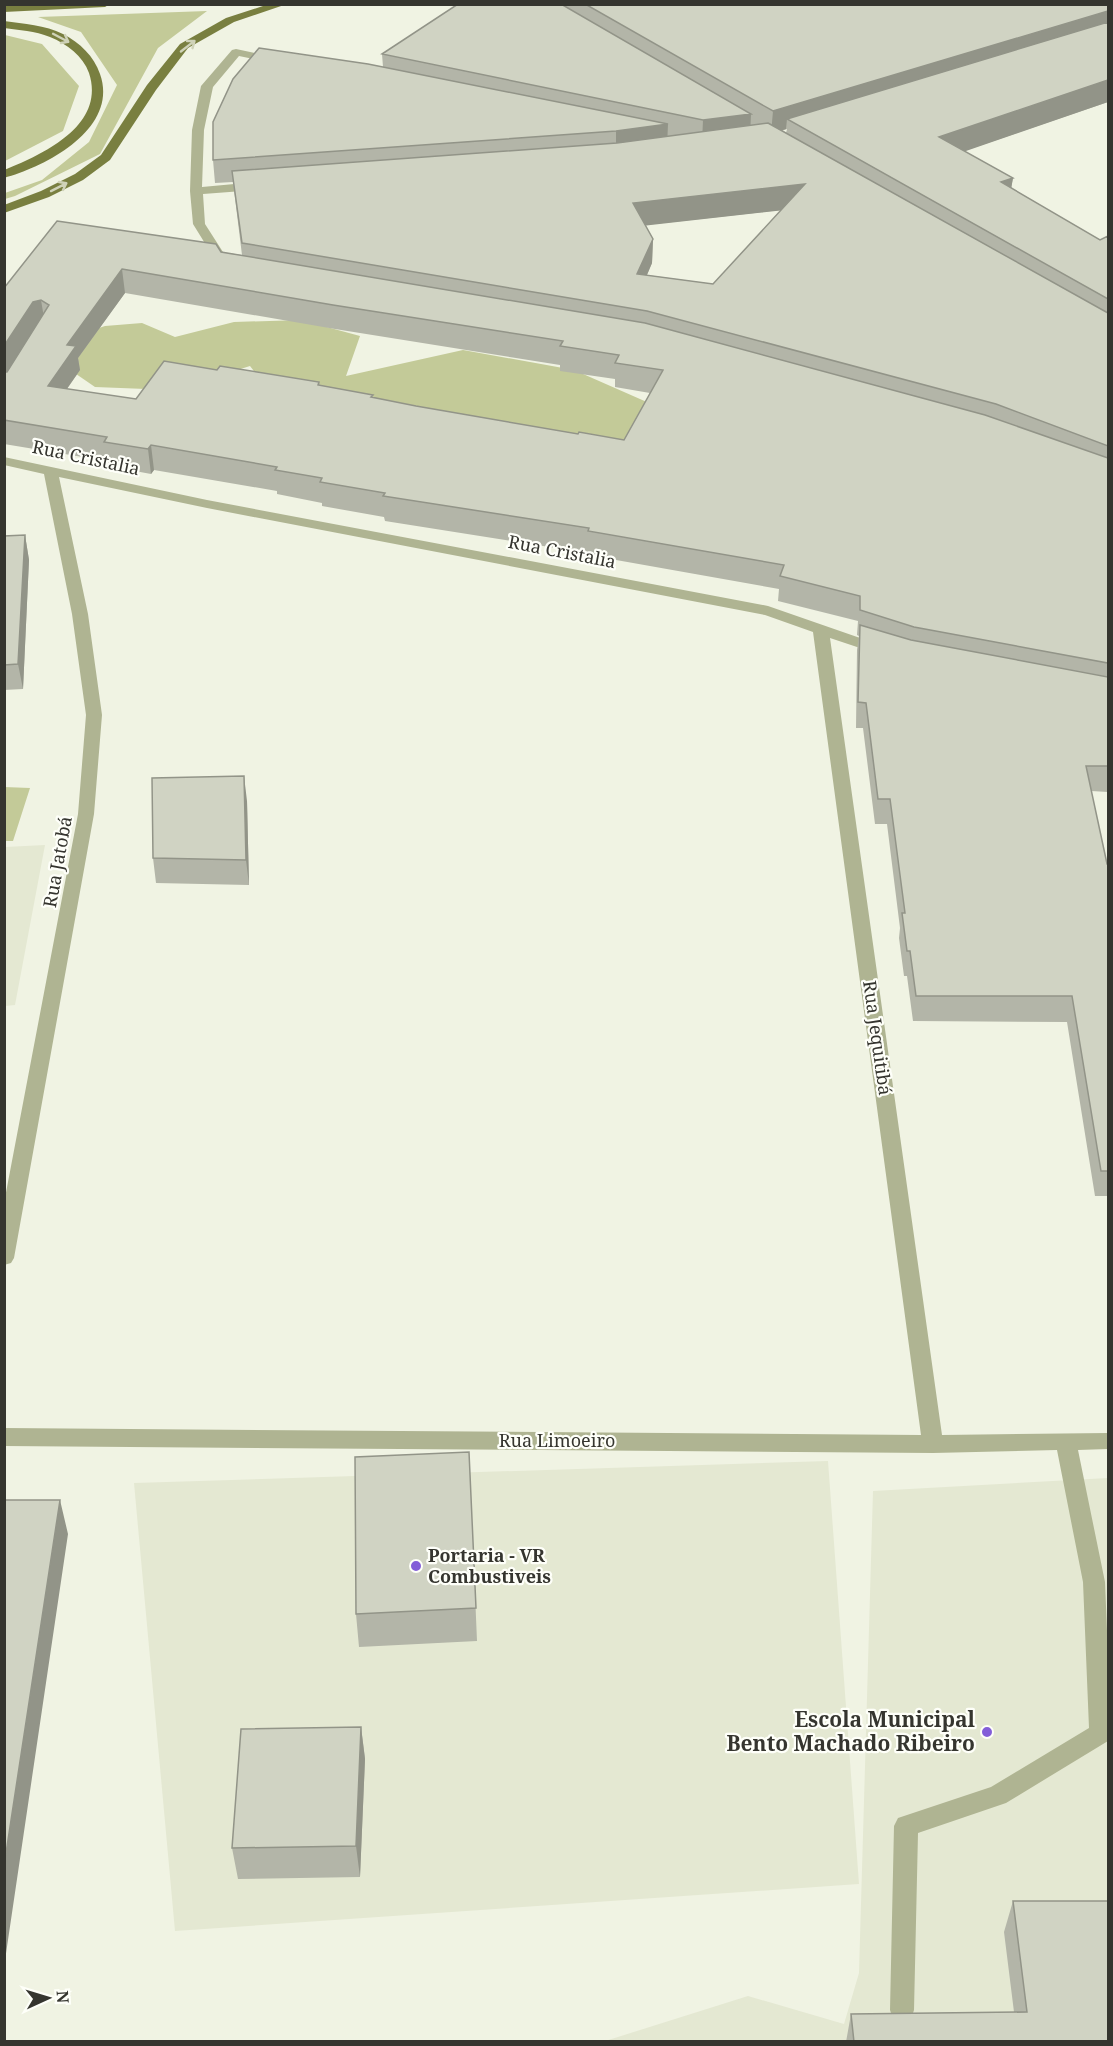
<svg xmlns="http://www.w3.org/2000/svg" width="1113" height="2046" font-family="'Noto Serif',serif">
	<rect width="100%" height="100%" fill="#f0f3e3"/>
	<path fill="#e4e8d2" d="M45,845L15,1005L5,1006V847Z
		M828,1461L859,1884L175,1931L134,1483Z
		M1108,1478V2041L602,2042L748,1996L844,2024L859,1973L873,1491Z"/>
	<path fill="#c3ca98" d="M207,11L158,48L100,154L15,196L5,199V193L42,180L89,142L117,85L81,32L38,17Z
		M5,35L42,44L79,86L63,131L5,161Z
		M301,320L360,336L346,376L463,350L574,370L715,432L855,482L270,392L250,366L209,379L146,389L95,387L63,365L72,337L105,326L142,323L175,337L234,322Z
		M4,787L30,788L13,841H5Z"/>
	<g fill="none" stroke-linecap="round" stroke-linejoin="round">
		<path fill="#afb492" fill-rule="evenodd" d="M236,49L278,58L280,60L274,63L239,56L213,87L204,130L202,187L257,182L263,186L257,190L203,194L205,224L230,263L224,267L219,266L193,224L190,191L192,130L201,86L232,50Z
			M4,457L207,500L768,606L886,647L889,650L881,655L830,638L942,1435L1108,1433V1449L1078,1450L1105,1582L1108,1655V1741L1006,1803L918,1833L914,2010L911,2019L902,2022L893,2019L890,2010L894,1826L898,1818L991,1787L1089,1728L1083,1582L1057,1450L933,1453L4,1446V1428L921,1435L813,632L765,615L207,508L59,477L88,614L102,715L94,814L14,1258L11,1263L4,1265V1203L78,814L86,715L72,614L44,474L4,465Z"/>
		<path fill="#797f40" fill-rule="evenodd" d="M110,4L105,7L4,12V6Z
			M269,4H287L234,22L188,48L156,90L110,160L83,180L49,197L4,213V205L41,191L75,174L101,155L147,85L180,44L226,18Z
			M4,21C24,24 45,25 63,34C80,43 94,56 100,74C119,128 48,166 4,178V170C44,154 106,125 89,73C83,56 67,44 50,37C35,31 19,30 4,28Z"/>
	</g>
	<path fill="#b3b5a8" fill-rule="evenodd" d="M458,4H1108V102L964,151L1013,178L1011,188L1100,240L1108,236V792L1091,791L1107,864H1108V1196H1095L1067,1022L913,1021L907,976H904L899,938L900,928L887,824H875L863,728H856L857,650L859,636L857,635L858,621L778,601L779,589L588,555V553L385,521L384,517L322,506V503L277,494V491L154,470L151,474L108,466L107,461L4,444V288L221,252L242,255L233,182L215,183L213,160L383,67L382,54ZM787,129L786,133L781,131ZM781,210L713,284L647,275L652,263L653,239L645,225ZM125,293L335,329L560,365V371L615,379V387L650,393L624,440L578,434L416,406L373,398V395L320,385L319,382L217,370L136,399L67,389L80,370L78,358Z
		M25,535L29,560L23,689L4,690V536Z
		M247,801L249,885L156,883L153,858Z
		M469,1452L477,1641L359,1647L356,1614Z
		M361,1727L365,1759L360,1877L238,1879L232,1848Z
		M1013,1901L1108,2042H846L851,2014L1014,2012L1004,1932Z"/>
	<path fill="#929488" d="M1108,11V32L787,119L786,129L771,134L773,111Z
		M1108,80V102L937,161L939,137Z
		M751,114L750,137L702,143L703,120Z
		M668,124L667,147L616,154V131Z
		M1013,178L1009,201L1001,182Z
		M805,184L803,208L633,227V203Z
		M653,239L652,263L637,298V274Z
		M122,269L125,293L78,358L80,370L52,410L48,386L67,345Z
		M41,300L45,324L4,376V346L33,302Z
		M151,445L154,470L151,474L148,449Z
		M25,535L29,560L23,689L18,664Z
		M244,776L247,801L249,885L246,860Z
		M60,1500L68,1534L4,1967V1866Z
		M361,1727L365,1759L360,1877L356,1846Z"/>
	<path fill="#d0d3c3" stroke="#929488" stroke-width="1.5" fill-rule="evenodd" d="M458,4H561L751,114L703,120L382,54Z
		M585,4H1108V11L773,111Z
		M1108,22V80L939,137L1013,178L1001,182L1100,240L1108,236V299L787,119Z
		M259,48L368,64L668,124L616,131L213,160V122L233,79Z
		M768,123L1108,313V446L996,404L647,311L242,243L232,171L617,143ZM805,184L713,284L637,274L653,239L633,203Z
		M57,221L216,244L221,252L645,323L985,415L1108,458V663L914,627L860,610V596L780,576L784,565L588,531L589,528L383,496L385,493L320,482L322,478L275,470L277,467L151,445L148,449L104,442L107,437L4,420V372H7L49,305L41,300L33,302L4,346V288ZM122,269L333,305L563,341L560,346L619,355L615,363L663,370L624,440L579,432L578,434L416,406L371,397L373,395L318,385L319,382L220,366L217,370L164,361L136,399L48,386L76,346L67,345Z
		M25,535L18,664L4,665V536Z
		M860,625L911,640L1108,677V766H1086L1106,859L1107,864H1108V1171H1101L1072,996H916L910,951H907L902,913H905L890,799H878L866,703L858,702Z
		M244,776L246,860L153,858L152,778Z
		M469,1452L476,1608L356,1614L355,1457Z
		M4,1500H60L4,1866Z
		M361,1727L356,1846L232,1848L241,1729Z
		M1013,1901H1108V2042H854L851,2014L1027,2012Z"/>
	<defs><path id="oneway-shaft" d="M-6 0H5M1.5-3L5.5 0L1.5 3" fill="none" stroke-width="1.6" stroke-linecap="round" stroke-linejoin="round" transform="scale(1.5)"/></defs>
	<g stroke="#cfd2b8">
		<use href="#oneway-shaft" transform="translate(61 38) rotate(28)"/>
		<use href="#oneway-shaft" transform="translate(188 46) rotate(-38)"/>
		<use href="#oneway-shaft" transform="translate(59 187) rotate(-27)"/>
	</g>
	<g fill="#835ed8" stroke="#fefff9" stroke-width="2">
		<circle cx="416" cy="1566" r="6"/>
		<circle cx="987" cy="1732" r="6"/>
	</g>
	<g text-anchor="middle" stroke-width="4.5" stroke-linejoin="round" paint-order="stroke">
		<g font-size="18" fill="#35352f" stroke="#fefff9">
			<text transform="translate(86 458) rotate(12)" y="6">Rua Cristalia</text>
			<text transform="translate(562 552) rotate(11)" y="6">Rua Cristalia</text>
			<text transform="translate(58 862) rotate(-80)" y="6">Rua Jatobá</text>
			<text transform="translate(877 1038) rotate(82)" y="6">Rua Jequitibá</text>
			<text x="557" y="1447">Rua Limoeiro</text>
		</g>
		<g font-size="18" font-weight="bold" fill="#35352f" stroke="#fefff9" text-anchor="start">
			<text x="428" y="1562">Portaria - VR<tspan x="428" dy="21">Combustiveis</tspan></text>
		</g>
		<g font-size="21" font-weight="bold" fill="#35352f" stroke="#fefff9" text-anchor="end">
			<text x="975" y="1727">Escola Municipal<tspan x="975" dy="24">Bento Machado Ribeiro</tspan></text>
		</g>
	</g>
	<rect width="1113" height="2046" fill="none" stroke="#35352f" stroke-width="12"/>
	<g transform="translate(48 1998) rotate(86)" stroke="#fefff9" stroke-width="4.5" paint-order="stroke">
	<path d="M0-4.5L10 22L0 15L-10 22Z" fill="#35352f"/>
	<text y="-9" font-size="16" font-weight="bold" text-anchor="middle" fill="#35352f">N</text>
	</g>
</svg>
